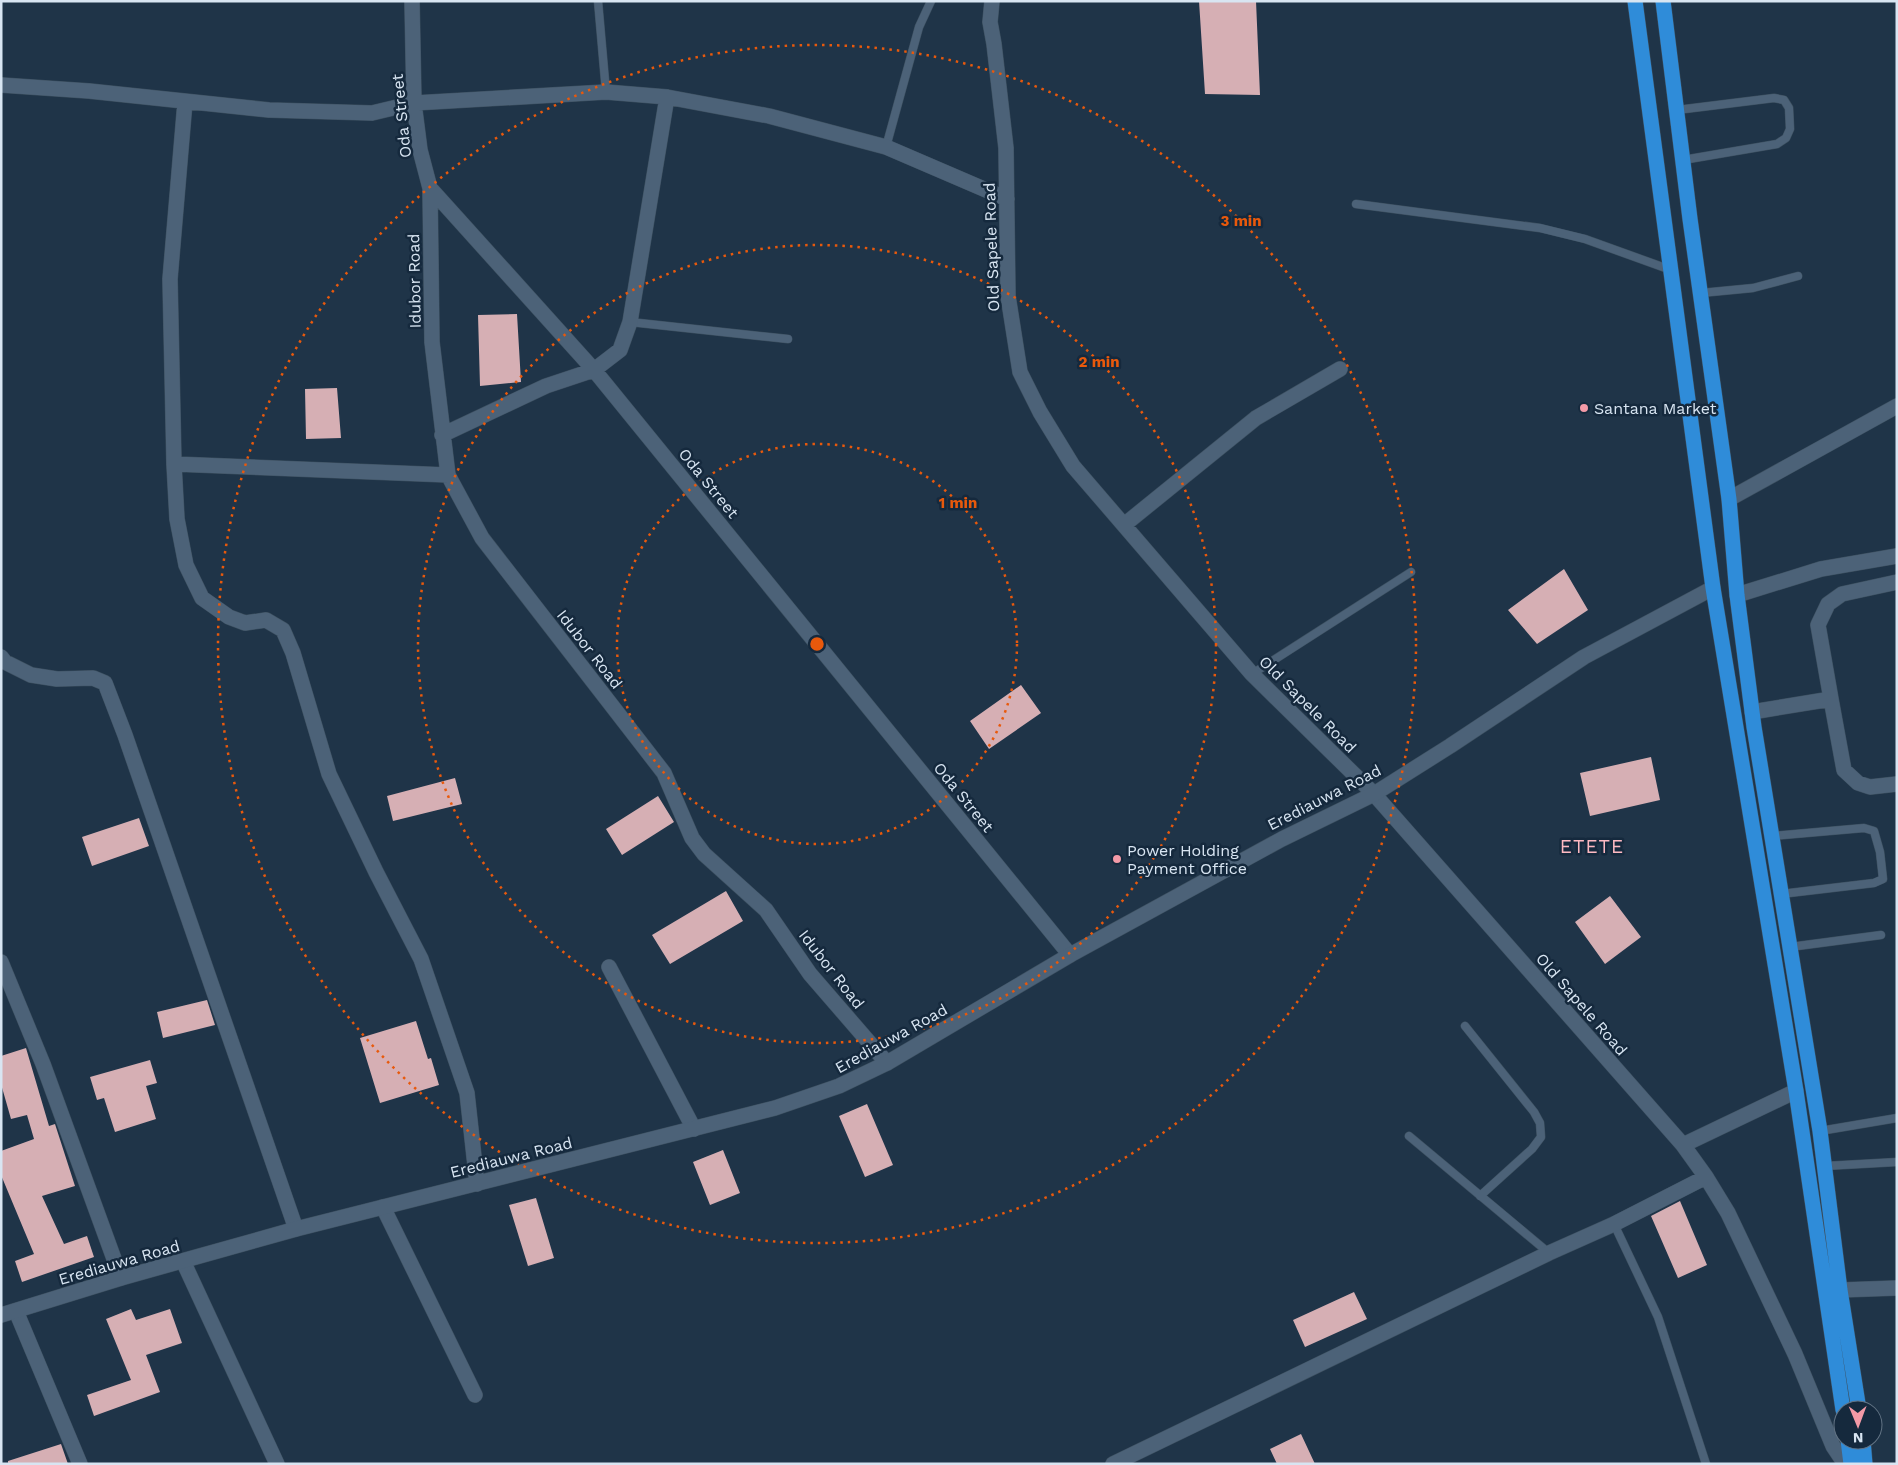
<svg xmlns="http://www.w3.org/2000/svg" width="1898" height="1465" font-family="'Work Sans',sans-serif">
	<rect width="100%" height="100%" fill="#1f3448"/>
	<path fill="#d6afb4" d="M1199,1H1256L1260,95L1205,94Z
		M517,314L521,382L480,386L478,315Z
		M337,388L341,438L306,439L305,389Z
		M1564,569L1588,610L1537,644L1508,610Z
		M1021,685L1041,713L989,749L970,721Z
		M1651,757L1660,800L1590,816L1580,773Z
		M455,778L462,804L393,821L387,796Z
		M658,796L674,822L622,855L606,829Z
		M139,818L149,846L92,866L82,837Z
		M726,891L743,921L670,964L652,935Z
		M1610,896L1641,937L1605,964L1575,922Z
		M207,1000L215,1025L163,1038L157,1012Z
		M416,1021L428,1059L431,1058L439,1085L380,1103L360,1038Z
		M26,1048L49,1126L55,1124L75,1186L42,1196L64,1244L87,1236L94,1257L22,1282L15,1261L34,1254L1,1175V1151L34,1139L27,1115L11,1119L1,1084V1056Z
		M150,1060L157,1083L146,1086L156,1119L115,1132L104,1098L97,1100L90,1077Z
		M867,1104L893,1165L865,1177L839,1116Z
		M723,1150L740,1193L710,1205L693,1162Z
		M536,1198L554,1258L528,1266L509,1205Z
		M1680,1201L1707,1265L1678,1278L1651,1216Z
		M1354,1292L1367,1319L1305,1347L1293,1320Z
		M131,1309L136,1320L170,1309L182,1343L146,1355L160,1392L94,1416L87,1395L131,1380L106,1319Z
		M1301,1434L1315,1464H1277L1270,1449Z
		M61,1444L68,1464H8V1461Z"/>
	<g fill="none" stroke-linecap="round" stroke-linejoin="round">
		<defs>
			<path id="service" d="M598,1L606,92
				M1677,110L1774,98L1784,100L1789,108L1790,129L1786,138L1777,144L1683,160
				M886,147L919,27L931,1
				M1356,204L1540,228L1585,239L1671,270
				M1701,293L1753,288L1798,276
				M630,322L788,339
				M1252,674L1411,572
				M1771,836L1864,828L1874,831L1880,852L1883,879L1874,883L1781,894
				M1790,947L1881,935
				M1465,1026L1534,1112L1540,1123L1541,1137L1532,1149L1480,1196
				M1820,1131L1897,1118
				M1409,1136L1549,1253
				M1825,1166L1897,1162
				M1614,1224L1658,1317L1706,1464"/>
			<path id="minor" d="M412,1L414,103L420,150L430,188L594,370L1070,955
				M992,1L990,22L994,44L1006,148L1008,296L1020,372L1040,412L1073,466L1252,674L1374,794L1683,1145L1706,1177L1728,1213L1795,1354L1833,1446L1845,1464
				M1,85L89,91L269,110L372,113L414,103L606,92L667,97L769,116L886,147L1007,199
				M185,102L170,279L174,464L177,519L186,565L202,598L229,617L245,623L266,620L283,630L293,653L329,774L376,872L421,959L467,1093L477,1184
				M430,188L432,342L448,475L482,538L664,773L692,838L704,854L766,910L810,974L887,1063
				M442,435L546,386L594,370L620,350L630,322L667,97
				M174,464L448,475
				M1729,499L1897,406
				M1124,525L1256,418L1340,369
				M1737,595L1821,569L1897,556
				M1,657L5,662L31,675L57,679L93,678L105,683L125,735L296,1229
				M1831,699L1818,625L1828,604L1842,594L1897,582
				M1752,712L1831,699L1844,770L1858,783L1870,787L1897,784
				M1,962L43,1064L121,1278
				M609,967L694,1129
				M1683,1145L1796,1091
				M383,1207L475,1395
				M183,1261L277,1464
				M1840,1290L1897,1288
				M16,1311L80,1464
				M1113,1464L1549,1253L1614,1224L1706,1177"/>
			<path id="tertiary" d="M1,1315L121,1278L296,1229L775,1108L839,1086L887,1063L1070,955L1282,839L1374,794L1450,746L1584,657L1713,588"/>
			<path id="trunk" d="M1635,1L1713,588L1796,1091L1843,1410
				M1663,1L1690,219L1729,499L1737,595L1754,727L1820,1131L1840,1290L1859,1410
				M1848,1440L1851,1464
				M1863,1440L1865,1464"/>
		</defs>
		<use href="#service" stroke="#3d5060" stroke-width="9"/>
		<use href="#minor" stroke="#3d5060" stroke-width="16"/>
		<use href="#tertiary" stroke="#3d5060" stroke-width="16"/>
		<use href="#trunk" stroke="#3d5060" stroke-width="16"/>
		<use href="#service" stroke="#4c6278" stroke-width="8"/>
		<use href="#minor" stroke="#4c6278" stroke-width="15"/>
		<use href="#tertiary" stroke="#4c6278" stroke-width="15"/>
		<use href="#trunk" stroke="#2f8cd9" stroke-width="15"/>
	</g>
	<g fill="none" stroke="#e8590c" stroke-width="2.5" stroke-dasharray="2.5 5">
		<circle cx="817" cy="644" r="200"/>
		<circle cx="817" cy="644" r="399"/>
		<circle cx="817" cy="644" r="599"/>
	</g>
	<g fill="#f39aa7" stroke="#15293d" stroke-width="2">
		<circle cx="1584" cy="408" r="5"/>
		<circle cx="1117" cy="859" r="5"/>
	</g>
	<g text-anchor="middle" stroke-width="5" stroke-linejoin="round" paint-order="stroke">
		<g font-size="16" fill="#d8e5f2" stroke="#15293d">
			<text transform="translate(401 116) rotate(-96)" y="6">Oda Street</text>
			<text transform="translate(991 247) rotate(-92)" y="6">Old Sapele Road</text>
			<text transform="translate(414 281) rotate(-91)" y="6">Idubor Road</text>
			<text transform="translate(709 483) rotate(51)" y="6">Oda Street</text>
			<text transform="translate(590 649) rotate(52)" y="6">Idubor Road</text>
			<text transform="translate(1308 704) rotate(45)" y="6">Old Sapele Road</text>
			<text transform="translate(964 797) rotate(51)" y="6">Oda Street</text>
			<text transform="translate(1324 797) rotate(-27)" y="6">Erediauwa Road</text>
			<text transform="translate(832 969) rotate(52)" y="6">Idubor Road</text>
			<text transform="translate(1582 1004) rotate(49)" y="6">Old Sapele Road</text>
			<text transform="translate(891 1038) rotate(-29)" y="6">Erediauwa Road</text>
			<text transform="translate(511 1157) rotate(-14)" y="6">Erediauwa Road</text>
			<text transform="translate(119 1262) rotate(-16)" y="6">Erediauwa Road</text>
		</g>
		<g font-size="16" fill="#d8e5f2" stroke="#15293d" text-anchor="start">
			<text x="1594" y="414">Santana Market</text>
			<text x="1127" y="856">Power Holding<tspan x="1127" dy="18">Payment Office</tspan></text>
		</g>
		<g font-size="19" letter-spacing="1" fill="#febac2" stroke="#15293d">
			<text x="1592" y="853">ETETE</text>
		</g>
	</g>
	<circle cx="817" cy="644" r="8" fill="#e8590c" stroke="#15293d" stroke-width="2.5"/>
	<g font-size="15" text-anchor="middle" font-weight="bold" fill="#e8590c" stroke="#15293d" stroke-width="5" stroke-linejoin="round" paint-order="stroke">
		<text x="1241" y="226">3 min</text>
		<text x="1099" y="367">2 min</text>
		<text x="958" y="508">1 min</text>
	</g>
	<rect width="1898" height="1465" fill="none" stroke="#d8e5f2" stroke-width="5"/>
	<g transform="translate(1858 1425) rotate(179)"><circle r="24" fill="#15293d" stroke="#637485"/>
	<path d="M0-4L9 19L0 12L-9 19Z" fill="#f39aa7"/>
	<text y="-8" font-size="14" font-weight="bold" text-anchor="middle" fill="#d8e5f2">N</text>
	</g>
</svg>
